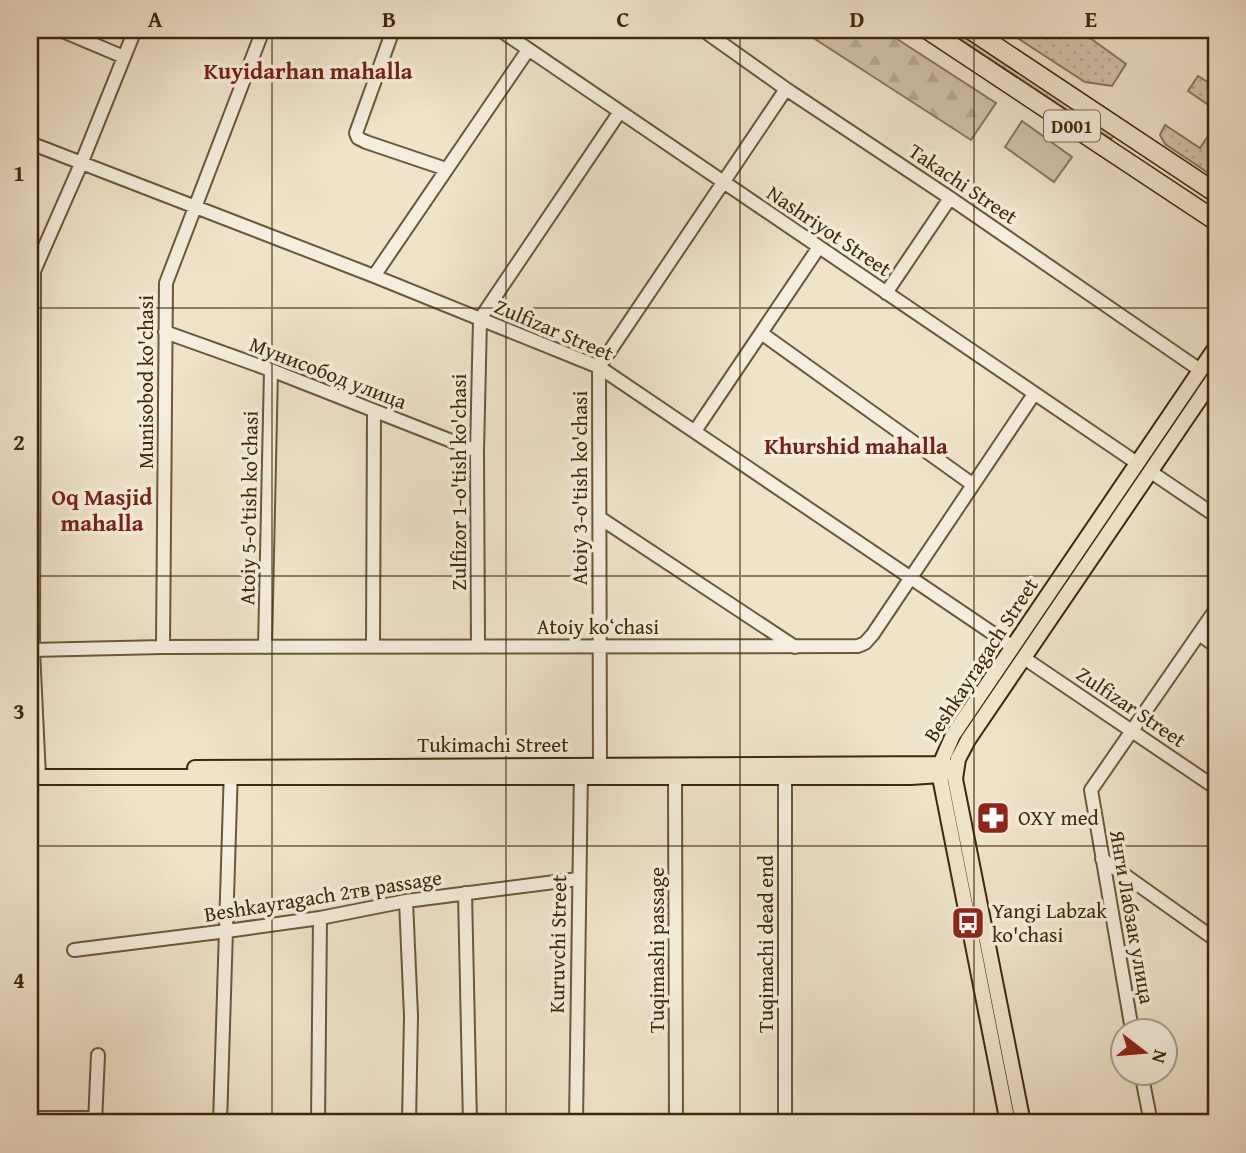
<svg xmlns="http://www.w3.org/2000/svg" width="1246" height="1153" font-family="'Gentium Book Plus',serif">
	<defs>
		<pattern id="grass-dots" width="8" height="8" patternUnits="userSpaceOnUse" patternTransform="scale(1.75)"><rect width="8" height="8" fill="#d1c3a9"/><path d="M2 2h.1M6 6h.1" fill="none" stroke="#b4a890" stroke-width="1.8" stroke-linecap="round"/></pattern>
		<pattern id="forest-firs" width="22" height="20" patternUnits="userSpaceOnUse" patternTransform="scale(1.75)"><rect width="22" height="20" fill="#d1c3a9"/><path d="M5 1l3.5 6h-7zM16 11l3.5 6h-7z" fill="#b4a890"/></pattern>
	</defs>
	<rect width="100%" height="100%" fill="#efe3ca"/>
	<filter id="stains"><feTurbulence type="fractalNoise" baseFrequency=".00286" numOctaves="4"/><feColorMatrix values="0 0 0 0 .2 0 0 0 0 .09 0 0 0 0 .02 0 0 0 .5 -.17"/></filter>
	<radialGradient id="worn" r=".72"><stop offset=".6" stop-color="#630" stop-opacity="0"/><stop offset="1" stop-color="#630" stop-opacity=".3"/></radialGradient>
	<path fill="url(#grass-dots)" stroke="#887658" stroke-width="2" d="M946,30H956L976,42L1114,135L1111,139Z
		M1005,30H1079L1126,64L1112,86L1085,82Z
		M1198,76L1216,87V110L1188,91Z
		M1216,124V178L1165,144L1160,135L1165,125L1200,148Z"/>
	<path fill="url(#forest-firs)" stroke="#887658" stroke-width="2" d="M801,30H883L996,103L971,140Z"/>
	<path fill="#d1c3a9" stroke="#887658" stroke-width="2" d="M1022,121L1072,157L1054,182L1005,147Z"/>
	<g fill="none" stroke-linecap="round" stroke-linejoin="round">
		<defs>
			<path id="minor" d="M60,30L124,57
				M393,30L356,133L358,138L366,142L446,169
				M500,30L1137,463
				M703,30L786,89L950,198L1200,370
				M30,143L374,276L599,367L1013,647
				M374,276L528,50
				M886,293L950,198
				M165,332L271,370L477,451
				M761,333L972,484
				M695,431L819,247
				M1151,472L1216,516
				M600,518L795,647
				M1199,634L1216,646
				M373,646L374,412
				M478,646L477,451L480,319L619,113
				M163,647L166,283L263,30
				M265,647L271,370
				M30,650L163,647L858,646L865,643L873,634L1034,394
				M1024,658L1216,788
				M600,774L599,367L786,89
				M675,776L676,1123
				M39,777L33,650L34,271L81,164L135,30
				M1102,859L1216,940
				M465,893L470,1123
				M406,901L411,1016L409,1123
				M74,950L227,931L320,918L406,901L578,879
				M1132,1030L1091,790L1216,609
				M1141,1072L1151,1123
				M30,1118H95
				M95,1123L98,1055
				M220,1123L231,768
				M318,1123L320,918
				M576,1123L581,770
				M785,1123V769"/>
			<path id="major" d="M195,768L941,764L956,769
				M30,777H911L940,775L956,769
				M1008,1123L940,777L942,760L953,735L1216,347
				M1023,1123L955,779L958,759L968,740L1216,375"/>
			<path id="highway" d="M928,30L1216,221
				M971,30L1216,193"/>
		</defs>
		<use href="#minor" stroke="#6b5838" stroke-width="16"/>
		<use href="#major" stroke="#3f2907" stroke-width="18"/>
		<use href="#highway" stroke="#3f2907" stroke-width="21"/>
		<use href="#minor" stroke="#f5eddd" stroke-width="12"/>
		<use href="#major" stroke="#efe3ca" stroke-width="14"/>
		<use href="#highway" stroke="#efe3ca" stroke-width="18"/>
	</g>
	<path fill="none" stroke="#3f2907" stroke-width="2" stroke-opacity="0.55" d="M272,30V1123M506,30V1123M740,30V1123M974,30V1123M30,308H1216M30,576H1216M30,846H1216"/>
	<defs>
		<symbol id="pharmacy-square" viewBox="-11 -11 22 22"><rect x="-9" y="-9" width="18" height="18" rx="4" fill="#8f2418" stroke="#f5eddd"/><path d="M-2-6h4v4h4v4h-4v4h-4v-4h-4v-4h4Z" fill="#fff"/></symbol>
		<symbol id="bus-square" viewBox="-11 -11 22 22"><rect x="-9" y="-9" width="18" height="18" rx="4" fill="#8f2418" stroke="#f5eddd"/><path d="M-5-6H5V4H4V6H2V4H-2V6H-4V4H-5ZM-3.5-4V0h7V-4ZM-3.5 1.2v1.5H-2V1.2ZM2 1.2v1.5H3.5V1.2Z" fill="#fff"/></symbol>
	</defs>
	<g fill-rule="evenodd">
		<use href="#pharmacy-square" x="974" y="799" width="38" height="38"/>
		<use href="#bus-square" x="949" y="904" width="38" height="38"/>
	</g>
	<g text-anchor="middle" stroke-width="7" stroke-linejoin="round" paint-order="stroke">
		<rect fill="#f5eddd" stroke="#766447" stroke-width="2" x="1044" y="110.5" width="56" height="31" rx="5"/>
		<g font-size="19" font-weight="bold" fill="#3f2907">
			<text x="1072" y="133">D001</text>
		</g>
		<g font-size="21" fill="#3f2907" stroke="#f5eddd">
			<text transform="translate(963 184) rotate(34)" y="7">Takachi Street</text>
			<text transform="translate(829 231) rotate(34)" y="7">Nashriyot Street</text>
			<text transform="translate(554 330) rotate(23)" y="7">Zulfizar Street</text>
			<text transform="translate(328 373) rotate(21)" y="7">Мунисобод улица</text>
			<text transform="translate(146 382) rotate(-90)" y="7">Munisobod ko'chasi</text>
			<text transform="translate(459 482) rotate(-90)" y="7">Zulfizor 1-o'tish ko'chasi</text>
			<text transform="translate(580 488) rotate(-90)" y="7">Atoiy 3-o'tish ko'chasi</text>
			<text transform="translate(249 508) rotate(-89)" y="7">Atoiy 5-o'tish ko'chasi</text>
			<text x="598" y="634">Atoiy koʻchasi</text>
			<text transform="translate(981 660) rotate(-57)" y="7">Beshkayragach Street</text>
			<text transform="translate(1131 707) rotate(34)" y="7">Zulfizar Street</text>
			<text x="493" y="752">Tukimachi Street</text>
			<text transform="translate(323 896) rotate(-9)" y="7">Beshkayragach 2тв passage</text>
			<text transform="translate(1132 917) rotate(80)" y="7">Янги Лабзак улица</text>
			<text transform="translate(558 944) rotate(-89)" y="7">Kuruvchi Street</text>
			<text transform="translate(766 944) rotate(-90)" y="7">Tuqimachi dead end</text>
			<text transform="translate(657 950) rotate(-90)" y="7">Tuqimashi passage</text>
		</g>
		<g font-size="21" fill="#3f2907" stroke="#f5eddd" text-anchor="start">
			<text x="1018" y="825">OXY med</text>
			<text x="992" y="918">Yangi Labzak<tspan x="992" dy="24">ko'chasi</tspan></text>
		</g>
		<g font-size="23" font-weight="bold" fill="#7a1f14" stroke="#f5eddd">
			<text x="308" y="79">Kuyidarhan mahalla</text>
			<text x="856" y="454">Khurshid mahalla</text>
			<text x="102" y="505">Оq Masjid<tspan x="102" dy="26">mahalla</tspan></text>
		</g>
	</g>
	<rect width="1246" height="1153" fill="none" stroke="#efe3ca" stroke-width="77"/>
	<g transform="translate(1144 1052) rotate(106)"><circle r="33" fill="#f5eddd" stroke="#ac9f87" stroke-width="2"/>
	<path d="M0-5L12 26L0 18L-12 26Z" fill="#8f2418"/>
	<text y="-10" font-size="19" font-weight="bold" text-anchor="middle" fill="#3f2907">N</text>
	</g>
	<rect x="38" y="38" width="1170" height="1076" fill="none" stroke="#3f2907" stroke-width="2.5"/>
	<g font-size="23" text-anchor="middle" font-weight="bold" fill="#3f2907">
		<text x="155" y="27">A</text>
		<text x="389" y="27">B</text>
		<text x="623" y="27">C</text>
		<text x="857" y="27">D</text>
		<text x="1091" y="27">E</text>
		<text x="19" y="181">1</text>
		<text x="19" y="450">2</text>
		<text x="19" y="719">3</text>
		<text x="19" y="988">4</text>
	</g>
	<rect width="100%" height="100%" filter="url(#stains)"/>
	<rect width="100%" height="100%" fill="url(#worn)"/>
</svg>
